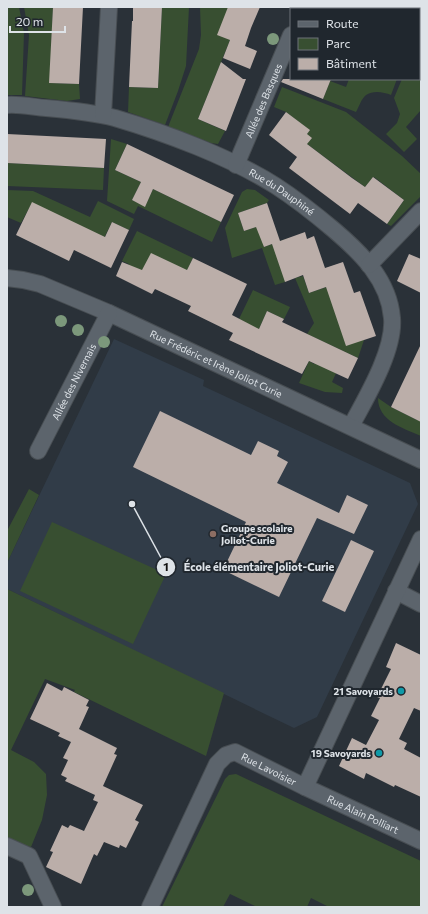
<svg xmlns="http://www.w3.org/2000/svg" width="428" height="914" font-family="Commissioner,sans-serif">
	<rect width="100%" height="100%" fill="#2a3138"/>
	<path fill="#313c48" d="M114,339L204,380L203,386L410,483L418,504L317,717L294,728L7,589V563Z"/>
	<path fill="#384f31" d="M7,7H19L24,33L22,95H7Z
		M24,7H53L50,83L79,84L80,99L67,101L25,96L29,35Z
		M162,7H189L186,66L178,91L165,125L128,112L129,87L158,88Z
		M200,7H228L230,40L198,119L225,131L218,144L211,143L168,127L199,49L201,35Z
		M419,75L421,76V110L406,127L417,139L404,152L386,134L397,123L400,114L394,98L402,79H419Z
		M349,79H397L391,95C384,92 373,90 366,95C361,99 359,107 356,112L323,99L330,81L346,87Z
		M282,87L346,112L402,156L421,174V196L391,226L387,224L404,200L374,177L365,187L307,144V134L309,130L286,112L274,107Z
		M111,139L127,144L115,170L141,182L132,200L145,206L153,189L221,222L212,242L138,206L134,214L107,201Z
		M7,163L104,168L103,190L7,186Z
		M247,189L255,190L269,200L267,203L238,213L244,231L261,225L264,247L289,238L285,282L275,285L262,248L232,258L225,228L242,192Z
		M7,190L33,191L90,217L98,201L134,219L129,230L112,222L99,248L32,203L21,223L7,217Z
		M137,231L193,258L179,287L141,274L127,268L129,264L122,261Z
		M303,276L309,293L338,283L358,326L364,340L358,358L307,334L314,323L295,278Z
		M253,290L290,307L284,319L267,311L255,338L245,322L239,319Z
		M317,358L338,369L332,382L343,388L342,393L325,392L299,383L309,361L314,364Z
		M378,398L391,407L417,420L421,413V436C403,428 378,421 378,398Z
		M29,489L39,495L7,563V531Z
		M52,522L166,574L133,644L20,591Z
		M7,589L224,693L206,756L74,692L75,690L45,679L11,750L34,762L46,774L47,795L42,820L31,847L7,840Z
		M236,774L421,861V907H329L311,898L307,907H257L230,894L223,907H162L225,779L229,775Z"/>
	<path fill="#bbaea9" d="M53,7H83L79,84L49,83Z
		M133,7H162L158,88L129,87L132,21H133Z
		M228,7H260L251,28L245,46L257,51L250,69L223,58L230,40L217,35Z
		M221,62L243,79H246L226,131L198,119Z
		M283,79H331L323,99L281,82Z
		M286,112L310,130L307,134L312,138L307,144L352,178L365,187L373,177L404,200L387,224L358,203L350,214L289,168L297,157L269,135Z
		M7,134L106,139L104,168L7,163Z
		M127,144L234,195L221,222L153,189L145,207L132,200L141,182L115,170Z
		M32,202L105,237L112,222L129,230L111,268L74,250L69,261L16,235Z
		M267,203L280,241L305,232L307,239L314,236L325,268L343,262L354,293L360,291L376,336L346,346L326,287L309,293L303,275L285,282L272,244L264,247L256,227L244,231L238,213Z
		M151,253L187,270L193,258L247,284L232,315L259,329L267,311L284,319L282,322L358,358L348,379L309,361L302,374L229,340L233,333L188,311L191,306L155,289L152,294L116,276L122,262L142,270Z
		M409,254L421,259V293L397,281Z
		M421,344V422L391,407Z
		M160,411L251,455L258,441L279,451L277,456L288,462L277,483L339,513L347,495L368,505L354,534L317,518L279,597L223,570L246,522L133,467Z
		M351,540L374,551L345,612L322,601Z
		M396,643L421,655V711L414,708L399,739L407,743L404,749L421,758V797L395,785L394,787L366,773L364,779L339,766L352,738L366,745L379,720L371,716L380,698L377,697L391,669L386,667Z
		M47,683L62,691L64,687L89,700L86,706L89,707L79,729L117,748L114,754L117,755L103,786L143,805L135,820L139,822L126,848L120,845L119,848L104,842L97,856L94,854L81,884L46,867L53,852L50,851L62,825L68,828L70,825L84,831L98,802L93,800L95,795L65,781L67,778L61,775L68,760L63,758L71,742L58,736L60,733L30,719Z"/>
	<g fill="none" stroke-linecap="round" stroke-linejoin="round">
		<defs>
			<g id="minor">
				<path d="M419,66L421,67"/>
				<path id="s1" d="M7,105C20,104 33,107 46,108C69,110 92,112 115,118C166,133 230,157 276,186C296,199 315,214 334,230C361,253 389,280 392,318C395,350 366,398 351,426"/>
				<path d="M103,115L109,7"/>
				<path id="s2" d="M236,165L291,35"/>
				<path d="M369,265L421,211"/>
				<path id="s3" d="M7,278L23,280L40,284L109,313L421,460"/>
				<path id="s4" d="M38,451L109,313"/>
				<path d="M396,591L421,604"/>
				<path id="s5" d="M305,787L421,841"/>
				<path d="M7,846L29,856L53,907"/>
				<path id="s6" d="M150,907L217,764L226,755L235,752L305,787L421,539"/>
			</g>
		</defs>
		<use href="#minor" stroke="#484e53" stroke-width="18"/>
		<use href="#minor" stroke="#5c646c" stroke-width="16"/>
	</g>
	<g fill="#7c987b">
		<circle cx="273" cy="39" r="6"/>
		<circle cx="61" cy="321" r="6"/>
		<circle cx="78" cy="330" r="6"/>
		<circle cx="104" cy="342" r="6"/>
		<circle cx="28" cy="890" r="6"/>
	</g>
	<circle fill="#8d6e63" stroke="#20272e" stroke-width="1.5" cx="213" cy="534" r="4"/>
	<g fill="#0f9aa8" stroke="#20272e" stroke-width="1.5">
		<circle cx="401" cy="691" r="4"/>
		<circle cx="379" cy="753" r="4"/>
	</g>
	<g text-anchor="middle" stroke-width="4" stroke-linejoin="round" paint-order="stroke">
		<g font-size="10" fill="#dee3e8" stroke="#20272e">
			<text dy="4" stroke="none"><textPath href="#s2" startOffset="70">Allée des Basques</textPath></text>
			<text dy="4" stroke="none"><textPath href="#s1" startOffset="292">Rue du Dauphiné</textPath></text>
			<text dy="4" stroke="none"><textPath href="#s3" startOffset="227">Rue Frédéric et Irène Joliot Curie</textPath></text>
			<text dy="4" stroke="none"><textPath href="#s4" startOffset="78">Allée des Nivernais</textPath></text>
			<text dy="4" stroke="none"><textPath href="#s6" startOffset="218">Rue Lavoisier</textPath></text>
			<text dy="4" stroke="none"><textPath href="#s5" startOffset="64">Rue Alain Polliart</textPath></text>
		</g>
		<g font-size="10" font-weight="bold" fill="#dee3e8" stroke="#20272e" text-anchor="end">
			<text x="221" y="532" text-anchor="start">Groupe scolaire<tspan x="221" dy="12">Joliot-Curie</tspan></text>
			<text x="393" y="695">21 Savoyards</text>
			<text x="371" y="757">19 Savoyards</text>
		</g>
	</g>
	<path fill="none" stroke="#dee3e8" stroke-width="1.5" d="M132 504L166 567"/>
	<g fill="#dee3e8" stroke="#20272e" stroke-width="1.5">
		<circle cx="132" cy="504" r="4"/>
		<circle cx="166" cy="567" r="10"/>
	</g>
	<g font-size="12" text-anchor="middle" font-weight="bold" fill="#111">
		<text x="166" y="571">1</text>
	</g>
	<g font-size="11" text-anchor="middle" font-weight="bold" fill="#dee3e8" stroke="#20272e" stroke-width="4" stroke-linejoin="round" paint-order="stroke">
		<text x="259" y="571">École élémentaire Joliot-Curie</text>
	</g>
	<rect width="428" height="914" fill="none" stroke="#dee3e8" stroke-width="16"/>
	<rect x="290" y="8" width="130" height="72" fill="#20272e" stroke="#6c7278"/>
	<rect x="298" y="21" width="20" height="6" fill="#5c646c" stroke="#6c7278"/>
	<text x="326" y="28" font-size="12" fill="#dee3e8">Route</text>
	<rect x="298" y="38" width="20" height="12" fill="#384f31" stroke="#6c7278"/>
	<text x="326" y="48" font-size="12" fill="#dee3e8">Parc</text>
	<rect x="298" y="58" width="20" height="12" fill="#bbaea9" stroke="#6c7278"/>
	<text x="326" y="68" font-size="12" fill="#dee3e8">Bâtiment</text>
	<path d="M10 26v6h55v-6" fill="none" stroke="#dee3e8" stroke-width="2"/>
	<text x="16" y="26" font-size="12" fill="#dee3e8" stroke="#20272e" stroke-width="3" paint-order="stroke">20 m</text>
</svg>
